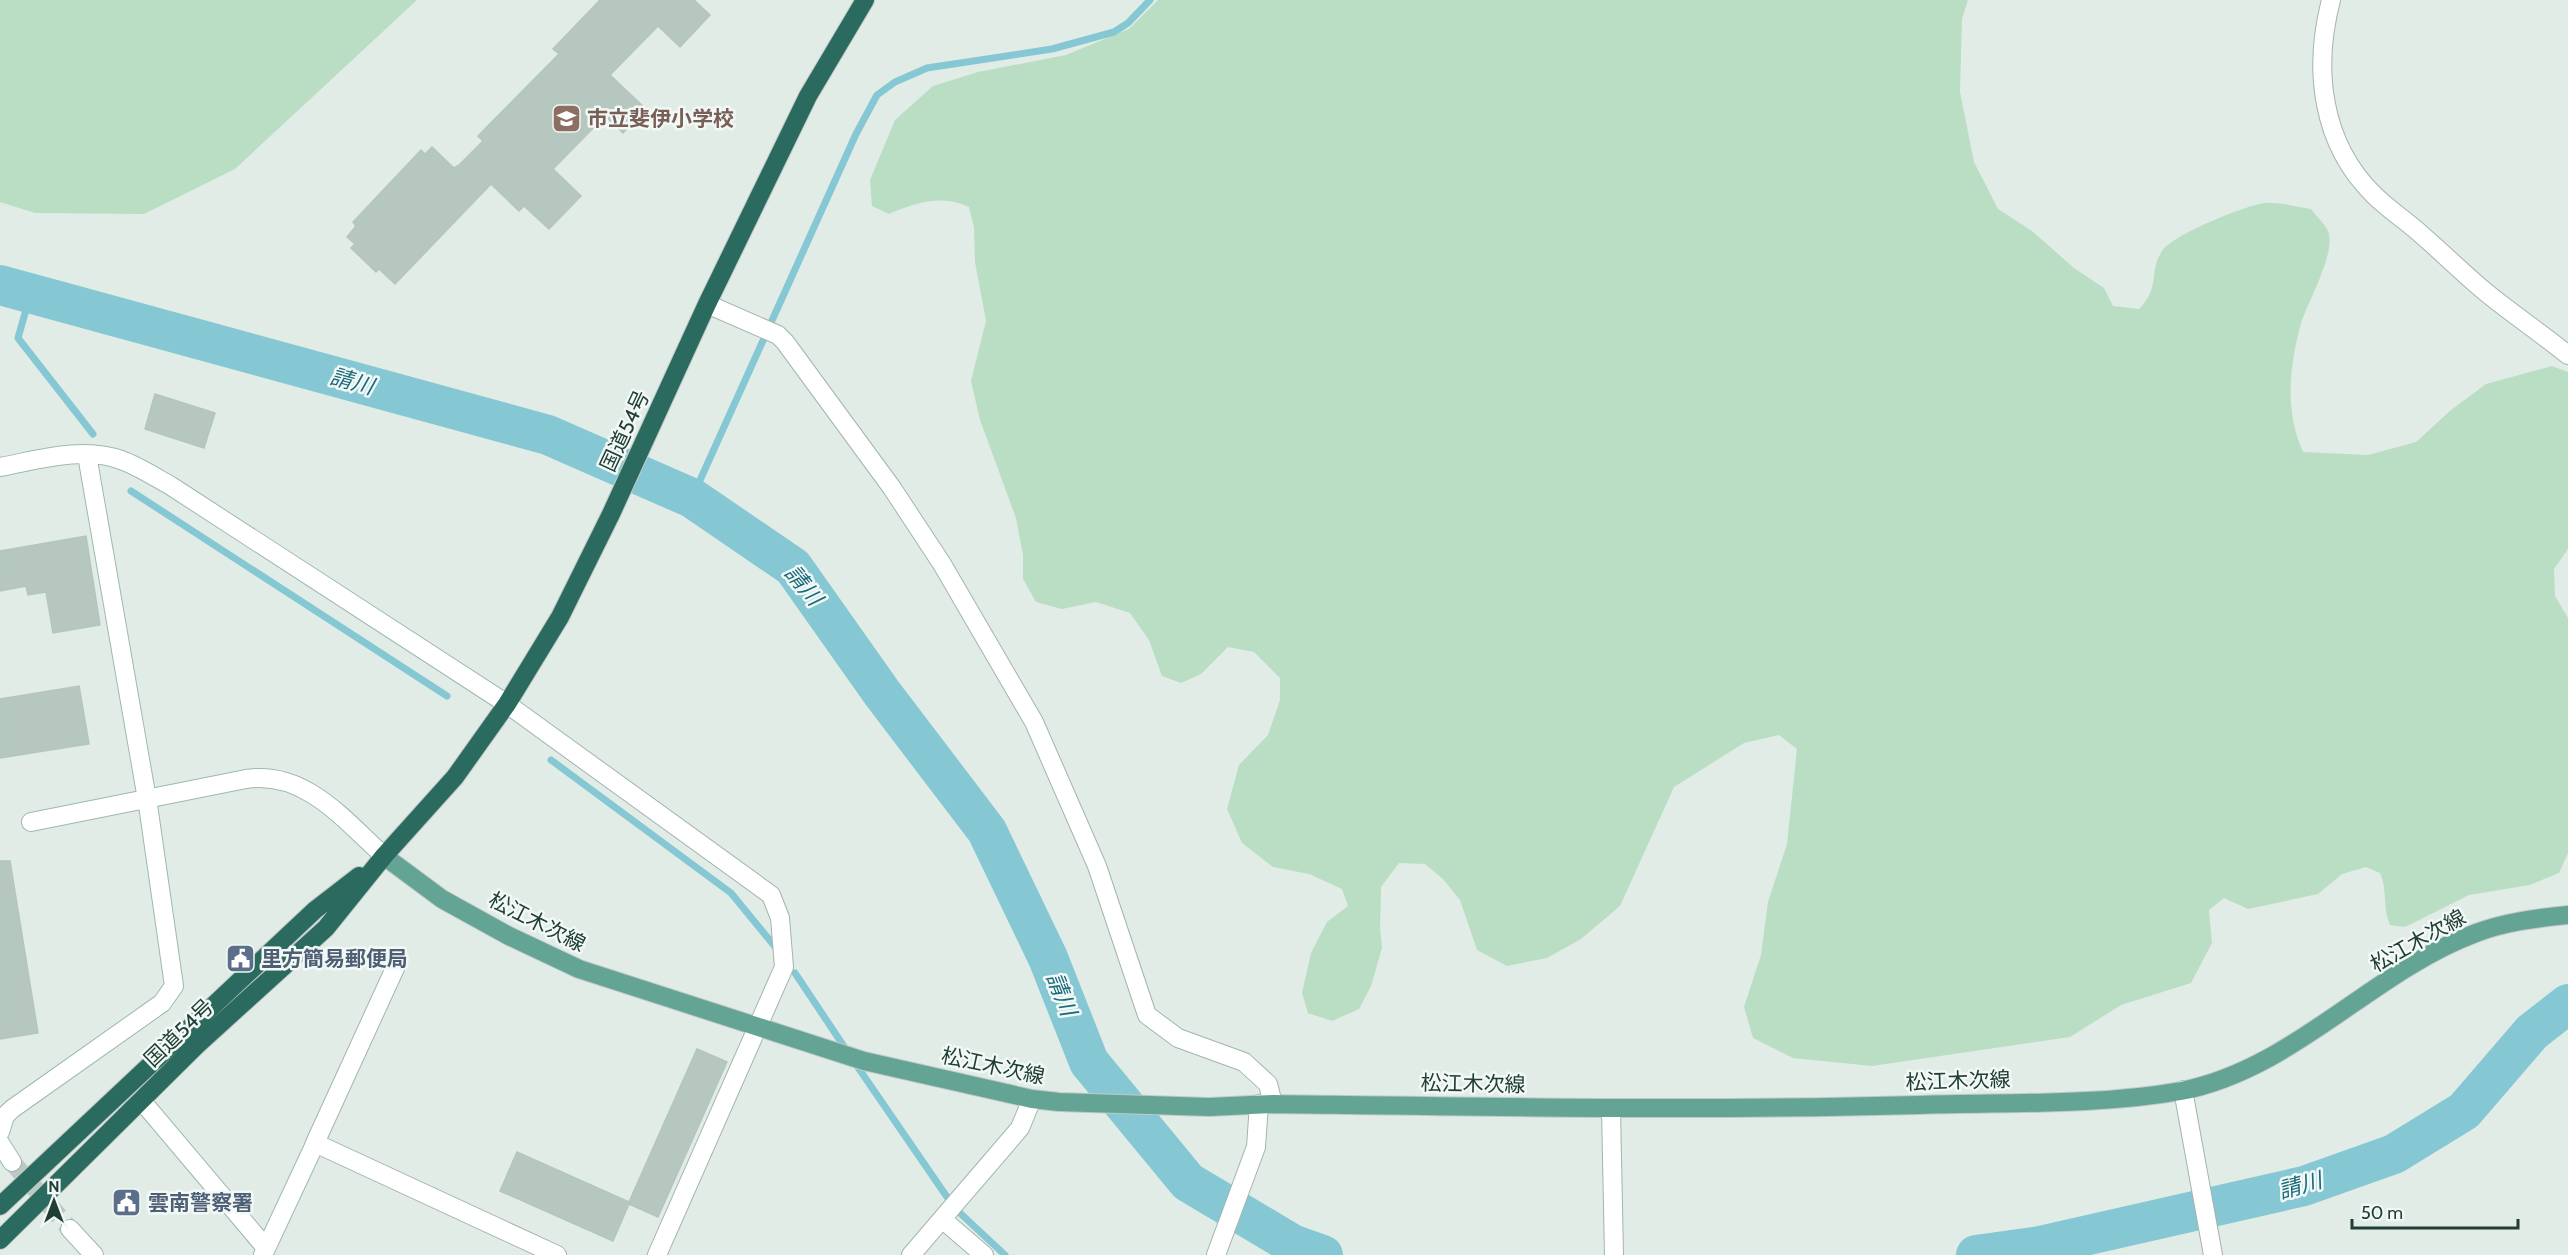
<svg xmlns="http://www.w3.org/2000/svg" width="2568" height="1255" font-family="Cabin,'Noto Sans JP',sans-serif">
	<rect width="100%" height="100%" fill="#e1ece7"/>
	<path fill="#b9dec3" d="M0,0H417L235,169L144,214L35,213L0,202Z
		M1158,0H1968L1962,19L1960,92L1974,162L1998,209L2032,231L2074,268L2104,288L2113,306L2139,309C2161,287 2148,273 2162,251C2172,235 2246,205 2265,203C2280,202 2297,207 2311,209C2316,216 2325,224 2328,231C2337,253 2306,304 2300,327C2289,369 2285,412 2303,452L2368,455L2416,442L2451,410L2486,384L2552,366L2568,372V549L2554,569L2555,596L2568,618V853L2559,873L2530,885L2469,895L2405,927L2390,925C2382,907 2388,891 2380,873L2366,867L2342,874L2318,894L2248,909L2224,898L2209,910L2212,943L2191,983L2121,1005L2070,1037L1872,1066L1793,1058L1753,1038L1744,1007L1761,955L1768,902L1787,844L1797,749L1779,735L1744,743L1674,787L1620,906L1581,939L1547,958L1507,966L1477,950L1460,900L1443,879L1425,864L1399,863L1381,887L1380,928L1382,948L1371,986L1359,1009L1332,1021L1308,1013L1302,993L1311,953L1327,922L1348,906L1342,889L1309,874L1273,867L1242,843L1227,809L1239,765L1268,735L1280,700V678L1254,652L1228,647L1201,674L1181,683L1162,676L1149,640L1130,613L1096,602L1062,609L1036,602L1023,579V555L1016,518L980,420L971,381L986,321L975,262L974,227L969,207C941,194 916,203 889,214L872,206L870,180L895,120L933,86L978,72L1066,55L1129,29Z"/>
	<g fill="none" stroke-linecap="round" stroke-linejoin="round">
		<path stroke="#86c7d4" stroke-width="7" d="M31,292L18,338L93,434
			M131,491L447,696
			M692,498L856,134L877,95L895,82L927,68L1052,49L1114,32L1128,23L1150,0
			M551,760L731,893L777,949
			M795,973L847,1051
			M855,1063L947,1197
			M961,1214L1005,1255"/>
		<path stroke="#86c7d4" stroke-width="40" d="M0,285L548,435L692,498L793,567L882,693L987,831L1048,958L1089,1062L1188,1182L1292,1244L1323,1255
			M1976,1255L2040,1246L2304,1186L2394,1154L2464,1111L2532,1032L2568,1004"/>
	</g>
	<path fill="#b6c7c0" stroke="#b3c6be" stroke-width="1.5" d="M600,0H694L710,15L680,47L658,26L610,75L646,109L623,133L605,116L553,169L581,196L549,229L524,206L519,211L491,184L395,284L379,269L376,272L351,248L355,244L347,237L356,226L353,222L421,150L425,154L432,147L454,168L459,165L483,141L478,136L559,54L553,49Z
		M155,394L215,413L204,448L145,429Z
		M86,536L100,625L53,633L46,592L28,595L26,586L0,591V551Z
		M79,686L89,744L0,758V699Z
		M0,861H10L38,1033L0,1039Z
		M697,1049L727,1062L658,1217L629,1204L613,1241L500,1191L517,1152L629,1202Z"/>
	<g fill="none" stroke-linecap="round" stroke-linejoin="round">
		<path stroke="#bac9c4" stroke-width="18" stroke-dasharray="18 9" stroke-linecap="butt" d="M12,1162L70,1229"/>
		<defs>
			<path id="street" d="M2331,0C2313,69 2321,143 2374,195C2389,210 2408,222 2423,236C2445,255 2466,276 2488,294C2514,315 2542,334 2568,355
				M707,304L778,335L785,342L892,488L942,564L1034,722L1097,866L1147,1015L1178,1038L1244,1062L1268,1084L1273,1104
				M507,704L771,895L780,918L784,967L657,1255
				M2183,1090L2213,1255
				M1611,1109L1614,1255
				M315,1143L396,966
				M314,1146L315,1143L557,1255
				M942,1219L984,1255
				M911,1255L1020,1128L1032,1099
				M1216,1255L1256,1147L1259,1104"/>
			<path id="secondary" d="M0,467C38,460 83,446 121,460C138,466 155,477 171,486L507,704
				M31,822L246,779C305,770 344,820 384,856
				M141,1100L266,1248
				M0,1132L5,1116L12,1109L162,1003L174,986L148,805L87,455
				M0,1143L12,1162
				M70,1229L94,1255
				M263,1255L314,1146"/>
			<path id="primary" d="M384,856L442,899L509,936L579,969L864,1061L1032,1099L1059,1102L1209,1107L1273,1104C1489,1107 1704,1111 1919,1105C2005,1102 2096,1106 2181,1091C2294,1069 2371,972 2476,933C2505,922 2537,918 2568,915"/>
			<path id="highway" d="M0,1206L315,910L359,876
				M0,1240L197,1045L326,928L384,856L455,777L507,704L560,617L611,514L707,304L808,96L865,0"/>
		</defs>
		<use href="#street" stroke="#a3b4ae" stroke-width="20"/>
		<use href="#secondary" stroke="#9fb8b0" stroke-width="20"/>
		<use href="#primary" stroke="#c1c9c7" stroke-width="20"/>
		<use href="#highway" stroke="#c1c9c7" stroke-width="20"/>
		<use href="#street" stroke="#fff" stroke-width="18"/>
		<use href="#secondary" stroke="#fff" stroke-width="18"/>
		<use href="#primary" stroke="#63a494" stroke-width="18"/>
		<use href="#highway" stroke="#2b6b5f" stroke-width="18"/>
	</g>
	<defs>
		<symbol id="school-square" viewBox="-11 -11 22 22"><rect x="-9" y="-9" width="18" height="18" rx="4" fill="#8d6e63" stroke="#f1f8f5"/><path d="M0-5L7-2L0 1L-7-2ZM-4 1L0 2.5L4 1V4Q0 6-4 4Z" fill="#fff"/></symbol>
		<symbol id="civic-square" viewBox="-11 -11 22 22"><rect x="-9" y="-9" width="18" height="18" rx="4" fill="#5c6f8a" stroke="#f1f8f5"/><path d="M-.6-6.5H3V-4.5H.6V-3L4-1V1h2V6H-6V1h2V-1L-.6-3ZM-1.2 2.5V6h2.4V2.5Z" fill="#fff"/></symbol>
	</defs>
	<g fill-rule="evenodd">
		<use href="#school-square" x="550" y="102" width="33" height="33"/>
		<use href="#civic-square" x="224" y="942" width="33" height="33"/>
		<use href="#civic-square" x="110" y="1186" width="33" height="33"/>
	</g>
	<g text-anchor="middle" stroke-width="5" stroke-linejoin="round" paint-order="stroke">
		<g font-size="21" font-weight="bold" fill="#785e54" stroke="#f1f8f5" text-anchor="start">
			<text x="587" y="126">市立斐伊小学校</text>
		</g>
		<g font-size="21" fill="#203e36" stroke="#f1f8f5">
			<text transform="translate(625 431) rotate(-65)" y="7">国道54号</text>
			<text transform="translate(537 922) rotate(27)" y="7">松江木次線</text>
			<text transform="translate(2418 941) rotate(-29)" y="7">松江木次線</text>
			<text transform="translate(179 1033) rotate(-44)" y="7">国道54号</text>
			<text transform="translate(993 1066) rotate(12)" y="7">松江木次線</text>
			<text transform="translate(1958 1081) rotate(-2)" y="7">松江木次線</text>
			<text transform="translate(1473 1084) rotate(1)" y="7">松江木次線</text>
		</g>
		<g font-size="21" font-weight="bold" fill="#4e5e75" stroke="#f1f8f5" text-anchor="start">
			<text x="261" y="966">里方簡易郵便局</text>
			<text x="148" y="1210">雲南警察署</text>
		</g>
		<g font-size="22" font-style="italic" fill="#186a7c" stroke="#f1f8f5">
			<text transform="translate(352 381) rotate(15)" y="8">請川</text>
			<text transform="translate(804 585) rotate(50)" y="8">請川</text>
			<text transform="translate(1062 994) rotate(68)" y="8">請川</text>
			<text transform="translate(2300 1185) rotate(-16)" y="8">請川</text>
		</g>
	</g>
	<g transform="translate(54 1201)" stroke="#f1f8f5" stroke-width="4.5" paint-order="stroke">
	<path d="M0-4.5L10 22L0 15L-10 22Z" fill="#203e36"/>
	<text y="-9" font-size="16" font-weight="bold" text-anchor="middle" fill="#203e36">N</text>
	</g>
	<path d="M2352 1219v9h166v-9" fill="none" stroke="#203e36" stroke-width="3"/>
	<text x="2361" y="1219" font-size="18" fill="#203e36" stroke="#f1f8f5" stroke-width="4.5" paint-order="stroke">50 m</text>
</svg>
